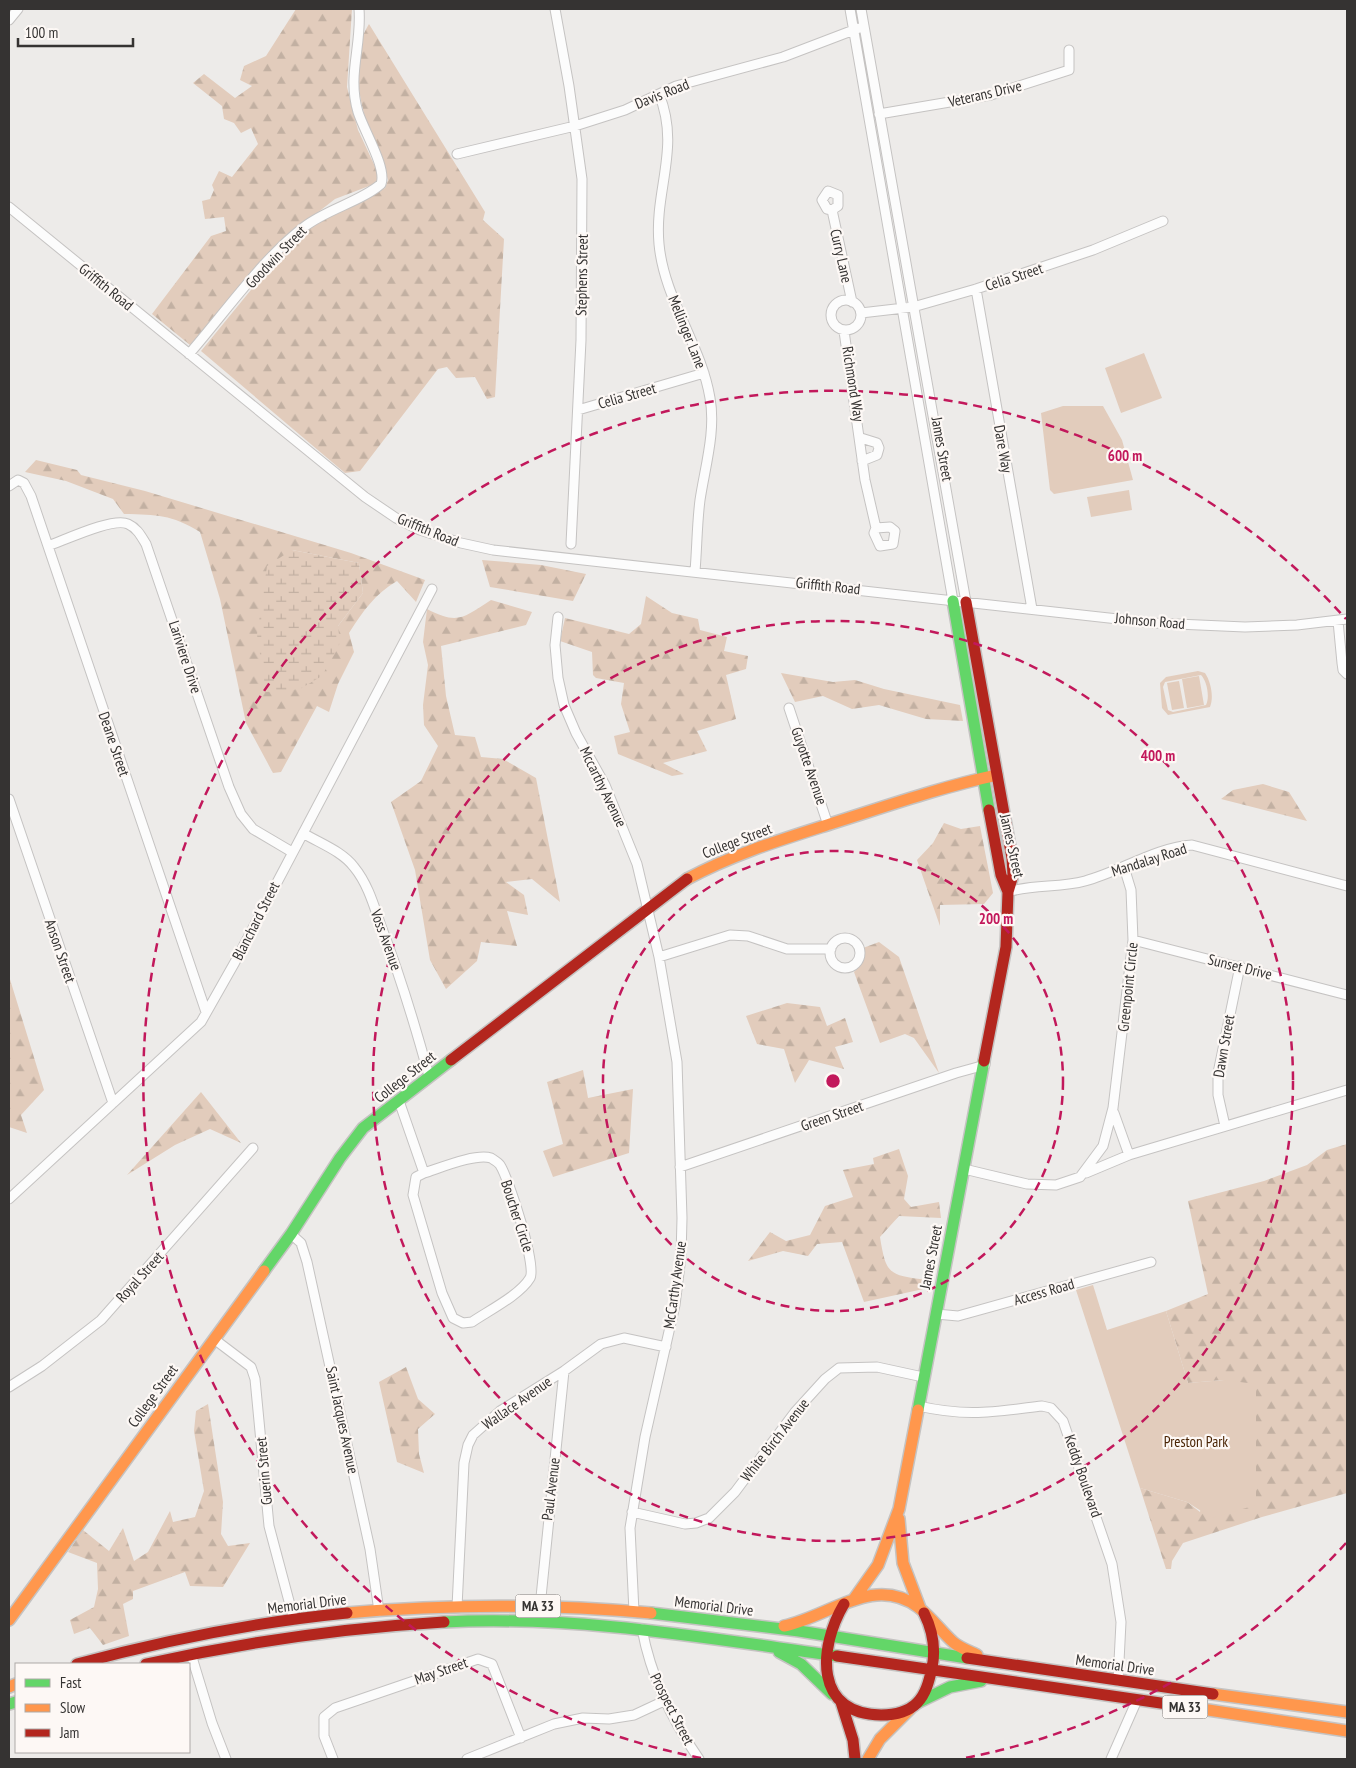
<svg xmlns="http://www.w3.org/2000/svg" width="1356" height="1768" font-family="'PT Sans Narrow',sans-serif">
	<defs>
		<pattern id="forest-firs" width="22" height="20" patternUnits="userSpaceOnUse" patternTransform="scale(1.25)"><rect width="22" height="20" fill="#e2ccbc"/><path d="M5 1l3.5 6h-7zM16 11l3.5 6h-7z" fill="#c2b0a2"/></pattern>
		<pattern id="wetland-marsh" width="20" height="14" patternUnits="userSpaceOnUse" patternTransform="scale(1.25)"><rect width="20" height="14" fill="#e2ccbc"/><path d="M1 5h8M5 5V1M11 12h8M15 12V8" fill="none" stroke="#c2b0a2"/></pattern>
	</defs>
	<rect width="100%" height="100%" fill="#edebe9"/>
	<path fill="url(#forest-firs)" fill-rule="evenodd" d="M296,9H352L347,87L358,130L379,175L377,183L335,199L281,241L190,345L152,314L211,236L226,231L224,217L205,219L202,201L210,199L214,190L212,185L219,171L232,177L258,144L251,128L241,133L234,123L224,119L222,106L193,83L204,74L235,98L252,86L240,80L244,66L266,56Z
		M369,24L485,212L483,220L504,239L495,397L487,399L475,377L456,378L447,367L438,369L360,471L345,473L201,351L282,252L308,227L385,188L388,180C384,164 376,151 371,136C359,103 349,55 369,24Z
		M36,460L77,470L81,475L145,491L351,553L425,580L416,602L397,581C375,594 363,611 349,633L354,652L338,684L329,712L317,706L281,772L273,773L246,723L220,599L200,532C170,514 158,515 124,514L113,499L66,481L25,472ZM292,550L359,563L363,593L338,626Z
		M482,560L541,565L586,574L573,601L490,587Z
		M646,596L672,613L698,619L700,630L727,637L724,651L748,656L746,669L726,675L736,719L697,731L707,751L663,763L684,774L672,776L618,754L614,736L630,732L621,704L624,683L596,678L593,675L592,652L560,641L565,618L629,634L641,624Z
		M491,600L532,612L526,625L441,646L446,696L455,735L475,737L481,757L503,759L536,778L560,902L532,879L506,882L524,895L528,915L507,911L517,946L481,942L477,961L446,989L430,960L415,870L391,802L421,781L438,746L424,725L423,705L428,665L423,642L427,609C458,625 463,618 491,600Z
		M781,673L833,682L855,680L884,689L960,705L963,721L926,719L879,705L852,709L823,696L795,702Z
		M1263,784L1289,792L1307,821L1221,799L1233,790Z
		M944,823L961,829L980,826L993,893L984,904L940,905V926L917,860L933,843Z
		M879,942L899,957L939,1073L914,1038L905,1034L880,1043L854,972L864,960L863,948Z
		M9,976L44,1090L21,1115L27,1133L9,1127Z
		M787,1003L820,1007L827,1026L845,1018L853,1042L835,1047L844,1069L809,1060L795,1083L784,1049L757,1044L746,1016Z
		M583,1070L588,1098L633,1089L629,1153L553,1177L543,1151L563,1144L547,1082Z
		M201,1092L241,1143L210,1129L175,1145L127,1175Z
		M1347,1144V1493L1262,1517L1183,1543L1172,1561L1171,1569H1166L1140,1488L1187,1502L1200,1512L1224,1380L1188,1383L1166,1311L1208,1294L1188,1201L1264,1181L1307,1165L1327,1150Z
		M899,1149L908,1176L904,1199L911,1207L939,1202L941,1218L899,1216L880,1237C886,1275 889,1275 927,1280L928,1288L864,1302L842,1242L817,1244L808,1256L783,1251L748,1261L770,1232L786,1241L810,1235L825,1206L853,1197L843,1170L874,1164L873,1158Z
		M406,1367L418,1399L435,1414L418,1429L419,1454L424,1473L397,1462L379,1382Z
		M208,1404L223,1502L221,1534L228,1546L250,1543L223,1587L190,1586L185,1572L133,1591V1599L123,1604L129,1636L103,1645L90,1628L74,1634L70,1620L94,1607L98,1589L97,1563L68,1552L83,1530L109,1551L123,1528L134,1561L148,1552L170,1511L173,1522L195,1517L204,1491L194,1431L196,1411Z"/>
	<path fill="url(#wetland-marsh)" d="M292,550L359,563L363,593L338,626L340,643L322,676L300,689L266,692L257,635L267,566Z"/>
	<path fill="#e2ccbc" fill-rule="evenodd" d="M1144,353L1162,398L1121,413L1105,368Z
		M1063,406H1103L1122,440L1133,480L1054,494L1050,490L1041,413Z
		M1129,490L1132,510L1091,517L1087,497Z
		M1198,671L1205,673C1211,682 1214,697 1210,707L1168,715L1162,708L1160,683L1166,677ZM1201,675C1207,681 1210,697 1206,705L1173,712L1168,710L1163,687L1165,682Z
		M1199,676L1204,705L1187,708L1182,679Z
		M1179,681L1184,708L1172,710L1167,683Z
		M1093,1285L1107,1330L1166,1311L1188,1383L1224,1380L1256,1384V1505L1212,1518L1187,1502L1140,1488L1076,1290Z"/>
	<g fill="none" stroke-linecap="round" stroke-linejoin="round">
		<defs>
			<path id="street" d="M555,9L569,86L582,179L581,340L571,544
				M850,9L953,601
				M861,9L966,602
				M9,20L18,9
				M659,94C681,148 654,190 659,244C664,299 701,344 710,398C716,431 705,467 700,500C697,523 697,548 695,571
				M879,114L991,95L1069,70V50
				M457,154L575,126L625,110L676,86L783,57L859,28
				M9,207L365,497L396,518L420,530L461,543L493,550L1154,623L1245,627L1297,625L1347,619
				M832,210L827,209L822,200L828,191L838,195V206L832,210L852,302
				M976,289L1032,609
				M831 315a15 15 0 1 1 30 0a15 15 0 1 1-30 0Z
				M861,313L913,307L976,289L1093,250L1163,221
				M844,331L865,480L876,528L874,533L880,546L893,544L895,531L890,527L876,528
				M189,354C223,315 263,258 304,227C327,209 360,202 381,184C387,168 364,131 358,112C347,75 362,46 359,9
				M578,410L704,373
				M861,438L877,443L879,448L877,455L862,461
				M9,486L18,480L24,483L31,496L206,1012
				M48,546C65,540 113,517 128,524C137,528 141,536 146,544L229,787L241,814L253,829L292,852
				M558,617L555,645L558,678L564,705L576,733L605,785L637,864L659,957L677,1062L682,1218L681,1257L675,1305L645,1437L630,1528L634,1612
				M1338,621L1342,663L1343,670L1347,674
				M789,708L828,825
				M9,799L113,1103
				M303,833C319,843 342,851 354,867C368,884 374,906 381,926C400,975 415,1025 429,1076
				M1008,892C1033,884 1060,888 1085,881C1119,872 1157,847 1192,845L1347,886
				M830 953a15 15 0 1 1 30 0a15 15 0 1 1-30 0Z
				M1133,940L1347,995
				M659,957L730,935L748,936L787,949H831
				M399,1101L424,1173C440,1168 476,1153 491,1158C494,1160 498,1162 500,1165C509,1179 537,1266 530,1278C520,1295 488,1311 472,1322L463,1323L453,1318L442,1293L413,1195L416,1177L424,1173
				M1114,1113L1129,1155
				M1225,1126L1218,1095V1073L1240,966
				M680,1167L956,1073L985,1065
				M964,1169L1027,1184L1056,1185L1080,1177L1103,1146L1113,1108L1133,940L1131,890L1124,867
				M1086,1173L1129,1155L1347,1090
				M9,1199L201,1022L235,962L432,589
				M291,1234L301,1243L307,1262L370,1549L379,1611
				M936,1314L958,1316L1151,1262
				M214,1339L251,1367L255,1379L269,1526L294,1620
				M9,1387L42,1366L101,1320L253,1148
				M918,1406C968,1417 992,1412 1042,1406L1051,1408L1063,1421L1112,1564L1121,1622L1118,1681
				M632,1512L685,1524L696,1523L709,1518L735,1492L795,1412L825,1379L839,1368L877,1367L923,1377
				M457,1607L464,1463L468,1445L473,1435L500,1411L564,1371L601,1344L624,1338L666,1347
				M540,1607L564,1371
				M642,1629C651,1677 671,1719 699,1759
				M191,1654L212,1723L226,1759
				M333,1759L324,1736V1717L335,1708L478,1659L492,1664L521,1738
				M467,1759L554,1724L583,1718L609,1719L634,1715L664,1701
				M1111,1759L1137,1700"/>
			<path id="fast" d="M953,601L989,810
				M264,1271L291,1234L340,1158L363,1128L451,1060
				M918,1410L984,1061
				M651,1613L799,1631L967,1658
				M444,1622C577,1615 706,1638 837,1656
				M779,1652L801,1664L832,1694
				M917,1703L950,1687L981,1681
				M9,1704L16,1702"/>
			<path id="slow" d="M687,879C733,854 783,839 833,823C887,806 941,787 997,775
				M899,1519L903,1563L920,1608
				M854,1599L878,1565L899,1509L918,1410
				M347,1613C449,1604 550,1604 651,1613
				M9,1620L264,1271
				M784,1626C828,1617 874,1574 918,1607C931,1617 941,1631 953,1642C960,1648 969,1651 977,1655
				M9,1687L16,1684
				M1213,1694L1347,1712
				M1195,1708L1347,1731
				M868,1759L880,1739L910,1709"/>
			<path id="jam" d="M966,602L1012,858L1013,875L1008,892L1006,947L984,1061
				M989,810L1001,875L1008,892
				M451,1060L687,879
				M844,1604C818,1648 814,1714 881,1715C894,1715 908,1712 917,1703C926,1694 929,1681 932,1668C936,1648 933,1631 924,1613
				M837,1656L1195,1708
				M967,1658L1213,1694
				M77,1664C166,1640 256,1622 347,1613
				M146,1664C245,1642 343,1628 444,1622
				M841,1702L853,1740L855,1759"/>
		</defs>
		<use href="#street" stroke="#c5c3c2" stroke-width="11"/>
		<use href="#fast" stroke="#c5c3c2" stroke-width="14"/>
		<use href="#slow" stroke="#c5c3c2" stroke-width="14"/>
		<use href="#jam" stroke="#c5c3c2" stroke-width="14"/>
		<use href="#street" stroke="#fcfcfc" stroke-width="9"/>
		<use href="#fast" stroke="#63d668" stroke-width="11"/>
		<use href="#slow" stroke="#ff974d" stroke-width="11"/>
		<use href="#jam" stroke="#b3261e" stroke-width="11"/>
	</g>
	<g fill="none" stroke="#c2185b" stroke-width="2.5" stroke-dasharray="9 6">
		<circle cx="833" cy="1081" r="230"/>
		<circle cx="833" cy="1081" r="460"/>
		<path d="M1346 1543A690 690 0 0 1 965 1758M701 1758A690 690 0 1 1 1346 619"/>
	</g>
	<g text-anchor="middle" stroke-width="4.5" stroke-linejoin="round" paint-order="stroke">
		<g fill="#fdf8f5" stroke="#716e6c" stroke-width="1">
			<rect x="515.5" y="1594.5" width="45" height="23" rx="4"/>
			<rect x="1162.5" y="1695.5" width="45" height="23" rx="4"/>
		</g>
		<g font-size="14" font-weight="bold" fill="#353332">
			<text x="538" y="1611">MA 33</text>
			<text x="1185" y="1712">MA 33</text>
		</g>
		<g font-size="15" fill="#353332" stroke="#fdf8f5">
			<text transform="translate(662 94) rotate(-22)" y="5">Davis Road</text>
			<text transform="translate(985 94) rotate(-13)" y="5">Veterans Drive</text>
			<text transform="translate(841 256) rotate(77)" y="5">Curry Lane</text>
			<text transform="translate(276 257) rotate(-46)" y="5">Goodwin Street</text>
			<text transform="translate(582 275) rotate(-89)" y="5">Stephens Street</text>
			<text transform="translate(1014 277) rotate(-18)" y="5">Celia Street</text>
			<text transform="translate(106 287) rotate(39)" y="5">Griffith Road</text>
			<text transform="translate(687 332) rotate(68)" y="5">Mellinger Lane</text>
			<text transform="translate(853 384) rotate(81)" y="5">Richmond Way</text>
			<text transform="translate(627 396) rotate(-16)" y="5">Celia Street</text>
			<text transform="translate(942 449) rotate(80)" y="5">James Street</text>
			<text transform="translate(1003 449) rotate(80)" y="5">Dare Way</text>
			<text transform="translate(428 530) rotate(22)" y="5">Griffith Road</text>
			<text transform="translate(828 586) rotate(6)" y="5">Griffith Road</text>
			<text transform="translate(1150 621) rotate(5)" y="5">Johnson Road</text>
			<text transform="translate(185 657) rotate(72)" y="5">Lariviere Drive</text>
			<text transform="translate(114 744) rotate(71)" y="5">Deane Street</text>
			<text transform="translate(809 766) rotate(71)" y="5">Guyotte Avenue</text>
			<text transform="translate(603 787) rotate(64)" y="5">Mccarthy Avenue</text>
			<text transform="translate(737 841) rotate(-21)" y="5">College Street</text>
			<text transform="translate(1012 846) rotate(77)" y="5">James Street</text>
			<text transform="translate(1149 860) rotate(-18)" y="5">Mandalay Road</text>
			<text transform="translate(256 921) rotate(-63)" y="5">Blanchard Street</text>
			<text transform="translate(386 940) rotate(70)" y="5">Voss Avenue</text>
			<text transform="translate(60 951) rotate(71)" y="5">Anson Street</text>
			<text transform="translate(1240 967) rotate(14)" y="5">Sunset Drive</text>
			<text transform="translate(1128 987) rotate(-84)" y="5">Greenpoint Circle</text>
			<text transform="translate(1224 1046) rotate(-80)" y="5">Dawn Street</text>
			<text transform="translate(405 1077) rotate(-38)" y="5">College Street</text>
			<text transform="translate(832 1116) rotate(-19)" y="5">Green Street</text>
			<text transform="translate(517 1216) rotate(72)" y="5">Boucher Circle</text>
			<text transform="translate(931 1257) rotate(-79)" y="5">James Street</text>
			<text transform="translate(140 1277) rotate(-48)" y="5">Royal Street</text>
			<text transform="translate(675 1285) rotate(-82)" y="5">McCarthy Avenue</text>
			<text transform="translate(1044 1292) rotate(-16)" y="5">Access Road</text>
			<text transform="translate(153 1396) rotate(-54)" y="5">College Street</text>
			<text transform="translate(517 1403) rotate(-35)" y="5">Wallace Avenue</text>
			<text transform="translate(342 1420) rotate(78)" y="5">Saint Jacques Avenue</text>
			<text transform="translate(775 1440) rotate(-52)" y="5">White Birch Avenue</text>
			<text transform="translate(264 1471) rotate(-95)" y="5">Guerin Street</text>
			<text transform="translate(1083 1476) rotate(71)" y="5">Keddy Boulevard</text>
			<text transform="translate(551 1489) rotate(-83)" y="5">Paul Avenue</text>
			<text transform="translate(307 1604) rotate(-7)" y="5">Memorial Drive</text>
			<text transform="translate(714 1606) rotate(7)" y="5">Memorial Drive</text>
			<text transform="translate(1115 1665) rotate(8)" y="5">Memorial Drive</text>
			<text transform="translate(441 1671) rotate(-19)" y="5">May Street</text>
			<text transform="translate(672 1709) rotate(63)" y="5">Prospect Street</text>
		</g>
		<g font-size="15" fill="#492404" stroke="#fdf8f5">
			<text x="1196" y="1447">Preston Park</text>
		</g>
	</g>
	<circle cx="833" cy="1081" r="8" fill="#c2185b" stroke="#fdf8f5" stroke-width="2.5"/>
	<g font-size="15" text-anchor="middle" font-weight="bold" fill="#c2185b" stroke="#fdf8f5" stroke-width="4.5" stroke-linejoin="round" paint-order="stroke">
		<text x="1125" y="461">600 m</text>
		<text x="1158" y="761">400 m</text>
		<text x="996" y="924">200 m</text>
	</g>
	<rect width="1356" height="1768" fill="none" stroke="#353332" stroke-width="20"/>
	<rect x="15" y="1663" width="175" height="90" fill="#fdf8f5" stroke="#ada9a7"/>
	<rect x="25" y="1679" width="25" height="8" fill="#63d668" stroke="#ada9a7"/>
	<text x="60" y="1688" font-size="15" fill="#353332">Fast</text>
	<rect x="25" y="1704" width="25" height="8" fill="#ff974d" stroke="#ada9a7"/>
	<text x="60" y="1713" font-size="15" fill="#353332">Slow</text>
	<rect x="25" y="1729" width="25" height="8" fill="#b3261e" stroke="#ada9a7"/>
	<text x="60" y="1738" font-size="15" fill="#353332">Jam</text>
	<path d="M18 38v8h115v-8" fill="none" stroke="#353332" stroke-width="2.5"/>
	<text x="25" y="38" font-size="15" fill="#353332" stroke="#fdf8f5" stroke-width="4" paint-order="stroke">100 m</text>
</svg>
